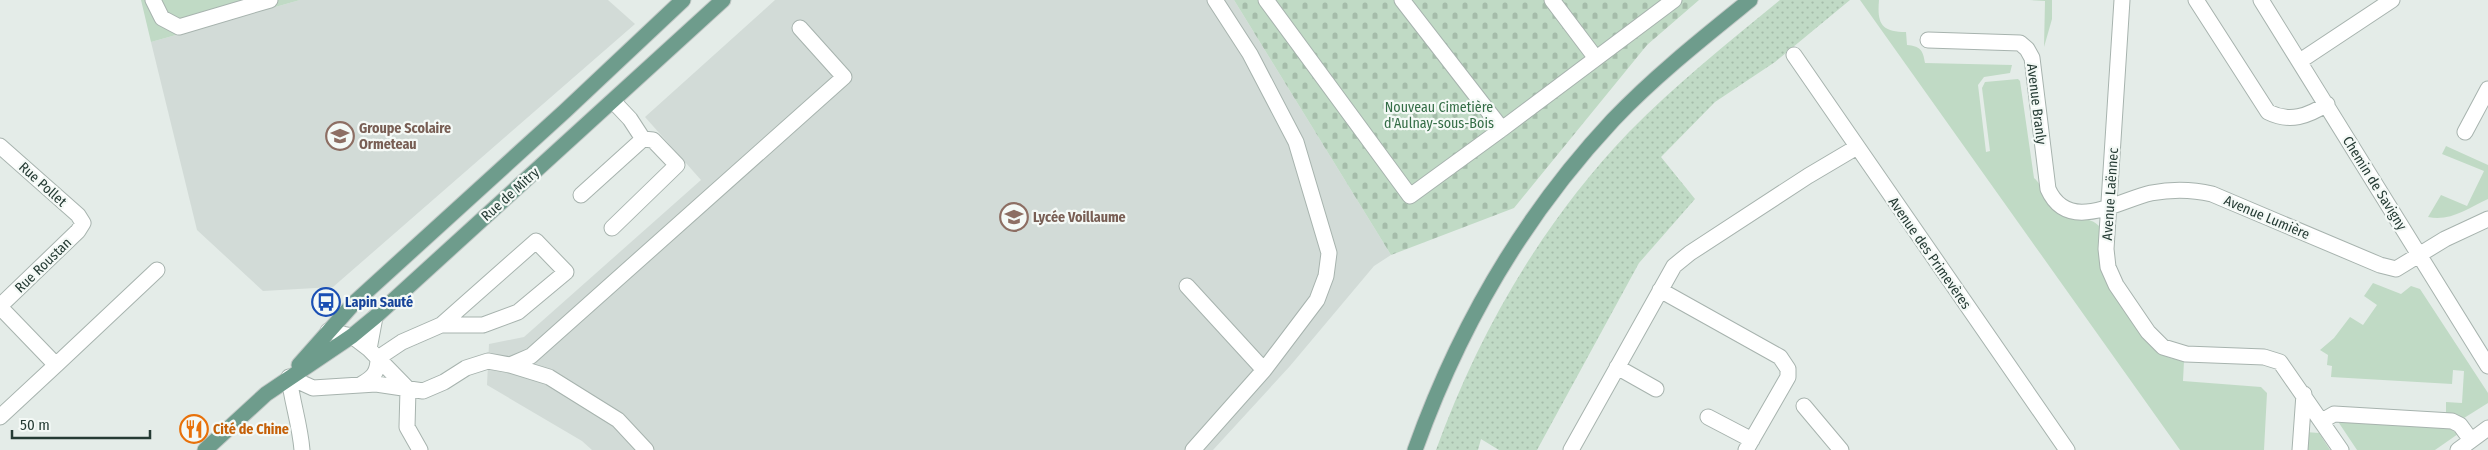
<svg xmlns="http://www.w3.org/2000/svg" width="2488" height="450" font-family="'Fira Sans Condensed',sans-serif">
	<defs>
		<pattern id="grass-dots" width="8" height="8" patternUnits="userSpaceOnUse" patternTransform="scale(1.25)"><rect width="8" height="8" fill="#c0dac5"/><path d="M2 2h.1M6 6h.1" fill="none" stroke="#a5bcaa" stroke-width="1.8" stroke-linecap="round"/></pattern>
		<pattern id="cemetery-stones" width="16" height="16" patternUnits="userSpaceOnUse" patternTransform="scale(1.25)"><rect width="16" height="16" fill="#c0dac5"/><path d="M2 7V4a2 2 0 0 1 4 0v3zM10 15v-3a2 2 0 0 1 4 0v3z" fill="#a5bcaa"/></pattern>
	</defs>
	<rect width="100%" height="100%" fill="#e4ece8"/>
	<path fill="#d2dbd7" d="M300,0H608L635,24L333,287L263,291L197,230L151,42Z
		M775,0H1234L1391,255L1374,266L1290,366L1213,450H592L582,441L487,385L489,344L524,337L701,180L645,117Z"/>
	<path fill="url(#grass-dots)" d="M1780,0H1850L1775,62L1715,102L1661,157L1695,199L1639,263L1537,450H1499L1481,439L1478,450H1436C1479,332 1542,223 1629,132C1676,84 1729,42 1780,0Z"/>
	<path fill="url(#cemetery-stones)" d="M1234,0H1699L1647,45L1514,208L1391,255Z"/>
	<path fill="#c0dac5" d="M141,0H300L151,42Z
		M1860,0H1879C1877,23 1881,32 1906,32L1907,45C1920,46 1923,50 1925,63L2012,65L2010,73L1984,77L1978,85L1986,152L1990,151L1982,88L1985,82L2018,79L2020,81L2034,178C2045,187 2044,203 2058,212C2071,220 2090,215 2100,227V253L2157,351L2170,358L2184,361L2183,381L2261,387L2267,393L2264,450H2180Z
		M2030,0H2052V19L2044,47L2045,1Z
		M2446,146L2488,165V199C2468,208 2450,222 2428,217L2441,195L2467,206L2484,171L2442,154Z
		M2373,283L2401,294L2411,286L2420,289L2488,393V403L2464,418L2446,415V402L2462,403L2464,371L2453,370L2452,384L2331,377L2332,366L2327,365L2328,355L2320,350L2334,338L2350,317L2363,325L2377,305L2364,296Z
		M2340,422L2447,427L2458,434L2435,450H2357L2339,423Z
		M2306,432L2319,433L2330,450H2305Z"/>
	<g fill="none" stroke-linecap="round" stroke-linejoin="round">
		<defs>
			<path id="minor" d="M153,0L162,18L179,27L270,0
				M1215,0L1250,54L1296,142L1329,253L1326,276L1317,300L1264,370
				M1266,0L1410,196L1502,129L1674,0
				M1402,0L1502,129
				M1552,0L1595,57
				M2122,0L2106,249L2108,267L2116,285L2148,332L2163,347L2186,354L2264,357L2280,362L2341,450
				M2196,0L2268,112C2290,123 2308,116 2327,104
				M2261,0L2488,366
				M1928,40L2020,43L2027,49L2032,58L2048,189C2068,234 2117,201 2151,193C2172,189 2191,189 2212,194L2380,265L2396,269L2445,239L2488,219
				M1794,55L2067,450
				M2300,61L2392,0
				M2465,132L2488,89
				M0,146L78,215L83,223L78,231L0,306
				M581,195L643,139L630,119L613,101
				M612,228L677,165L653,140L643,139
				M1187,286L1264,370L1193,450
				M1660,290L1780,357L1788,369V377L1746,450
				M0,307L56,365L0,417
				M375,317L369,349L408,389L407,427L420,450
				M328,331L352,336L369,349
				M56,365L157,270
				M510,365L531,356L844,77L800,28
				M1617,367L1656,389
				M289,377L313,388L376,384L423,391L444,382L466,368L488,361L510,365L549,377L618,420L646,450
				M289,377C292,402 300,425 302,450
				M360,385C373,378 378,373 378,358L402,342L441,325L536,241L566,272L518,312L483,325H441
				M1804,406L1841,450
				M1708,417L1752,440
				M2322,421L2334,414L2452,421L2460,425L2471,440
				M1571,450L1674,266L1690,253L1808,176L1857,147
				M2300,450L2304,394
				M2458,450L2488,428"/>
			<path id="major" d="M299,365L354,303L565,111L683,0
				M205,450L266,394L352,336L375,317L723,0
				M1415,450C1459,327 1524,215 1613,120C1655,76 1703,38 1750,0"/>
		</defs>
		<use href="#minor" stroke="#a7b3ae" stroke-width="17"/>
		<use href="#major" stroke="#c2c8c6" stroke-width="17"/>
		<use href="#minor" stroke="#fff" stroke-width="15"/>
		<use href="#major" stroke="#6e9c8c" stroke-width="15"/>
	</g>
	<defs>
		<symbol id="school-ring" viewBox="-11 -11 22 22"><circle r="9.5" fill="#f4f9f6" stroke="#8d6e63" stroke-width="1.5"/><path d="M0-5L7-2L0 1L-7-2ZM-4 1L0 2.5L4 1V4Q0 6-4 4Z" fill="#8d6e63"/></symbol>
		<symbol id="bus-ring" viewBox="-11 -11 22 22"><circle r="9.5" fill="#f4f9f6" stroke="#1a4fb4" stroke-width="1.5"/><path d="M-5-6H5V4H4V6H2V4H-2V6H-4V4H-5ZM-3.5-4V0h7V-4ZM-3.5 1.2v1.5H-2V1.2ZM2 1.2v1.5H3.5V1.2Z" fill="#1a4fb4"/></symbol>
		<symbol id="restaurant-ring" viewBox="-11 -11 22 22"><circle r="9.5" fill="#f4f9f6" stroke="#e8710a" stroke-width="1.5"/><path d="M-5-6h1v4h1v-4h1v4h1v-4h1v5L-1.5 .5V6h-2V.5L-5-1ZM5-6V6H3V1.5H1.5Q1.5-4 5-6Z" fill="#e8710a"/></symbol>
	</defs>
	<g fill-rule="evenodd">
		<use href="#school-ring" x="324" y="120" width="32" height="32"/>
		<use href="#school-ring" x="998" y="201" width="32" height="32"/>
		<use href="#bus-ring" x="310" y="286" width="32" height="32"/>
		<use href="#restaurant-ring" x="178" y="413" width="32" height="32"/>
	</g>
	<g text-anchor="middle" stroke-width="4.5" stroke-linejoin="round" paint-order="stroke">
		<g font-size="14" fill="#253b34" stroke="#f4f9f6">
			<text transform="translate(2037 104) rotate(83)" y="5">Avenue Branly</text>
			<text transform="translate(2375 183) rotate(58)" y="5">Chemin de Savigny</text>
			<text transform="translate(43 184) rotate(42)" y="5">Rue Pollet</text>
			<text transform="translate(510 194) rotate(-42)" y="5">Rue de Mitry</text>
			<text transform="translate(2110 194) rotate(-86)" y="5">Avenue Laënnec</text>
			<text transform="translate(2267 217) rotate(23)" y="5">Avenue Lumière</text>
			<text transform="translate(1930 253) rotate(55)" y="5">Avenue des Primevères</text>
			<text transform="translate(43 265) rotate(-44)" y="5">Rue Roustan</text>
		</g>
		<g font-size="14" fill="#346d46" stroke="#f4f9f6">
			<text x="1439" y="112">Nouveau Cimetière<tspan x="1439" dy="16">d'Aulnay-sous-Bois</tspan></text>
		</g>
		<g font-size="14" font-weight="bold" fill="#785e54" stroke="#f4f9f6" text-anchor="start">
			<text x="359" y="133">Groupe Scolaire<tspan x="359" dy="16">Ormeteau</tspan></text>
			<text x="1033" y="222">Lycée Voillaume</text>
		</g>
		<g font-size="14" font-weight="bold" fill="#164399" stroke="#f4f9f6" text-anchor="start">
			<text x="345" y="307">Lapin Sauté</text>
		</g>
		<g font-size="14" font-weight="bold" fill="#c56008" stroke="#f4f9f6" text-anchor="start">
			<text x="213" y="434">Cité de Chine</text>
		</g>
	</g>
	<path d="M12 430v8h138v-8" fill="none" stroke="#253b34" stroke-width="2.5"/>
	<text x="20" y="430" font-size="15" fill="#253b34" stroke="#f4f9f6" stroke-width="4" paint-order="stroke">50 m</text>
</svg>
